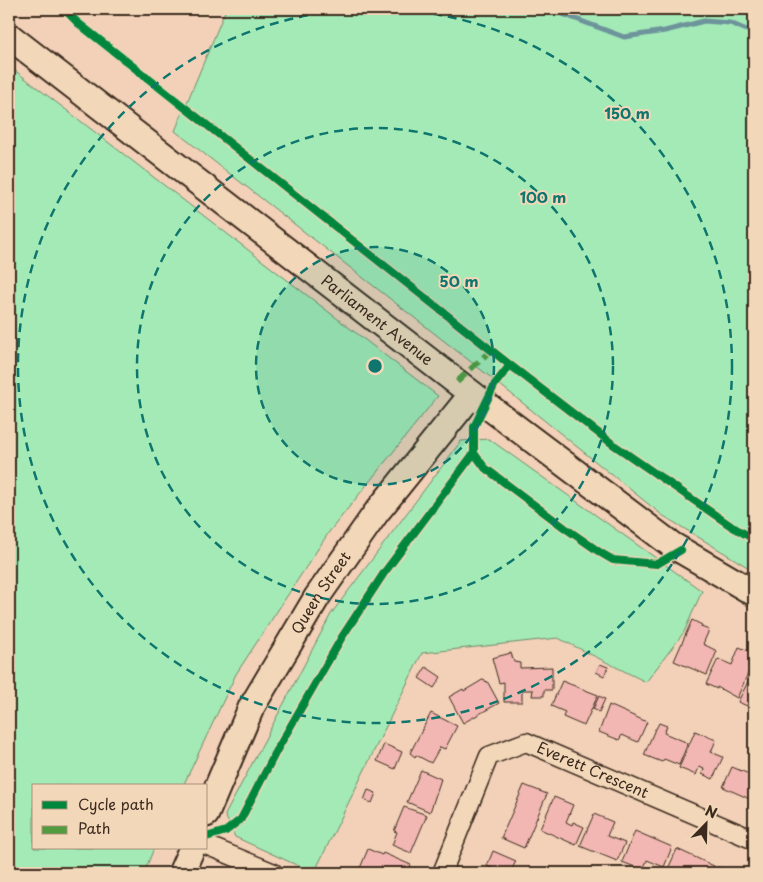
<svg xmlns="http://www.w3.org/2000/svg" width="763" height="882" font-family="'Playpen Sans',sans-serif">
	<rect width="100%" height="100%" fill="#f2d1b8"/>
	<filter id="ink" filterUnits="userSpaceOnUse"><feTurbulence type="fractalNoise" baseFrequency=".02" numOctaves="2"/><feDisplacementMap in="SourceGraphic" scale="10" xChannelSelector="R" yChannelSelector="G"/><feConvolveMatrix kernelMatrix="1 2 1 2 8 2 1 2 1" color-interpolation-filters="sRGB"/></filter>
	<g filter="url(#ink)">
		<path fill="#a3eab6" stroke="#6f8a6a" d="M226,9H754V571L662,515L489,376L175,131Z
			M9,66L438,396L329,532L236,674L183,786H34V848H154L144,873H9Z
			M489,439L702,591L684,632L646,682L558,638L422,653L314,873L235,837L225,815L331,614L461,441Z"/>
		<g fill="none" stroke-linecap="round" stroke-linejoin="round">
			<path stroke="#6d939b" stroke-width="5" d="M549,9L624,37L665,31L704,21L730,23L754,33"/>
		</g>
		<path fill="#f2b7b2" stroke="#3b2a1e" d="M692,620L702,625L701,627L709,630L703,644L717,651L707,675L674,661Z
			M739,647L754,653V660L737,698L717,687V689L706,684L718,659L732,665Z
			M511,653L514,662L520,663V668L552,667V690H544V696H532L533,690H522V702H504V682L499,683L492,658Z
			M600,664L608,667L604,676L596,672Z
			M426,667L441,677L434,688L419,678Z
			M752,673L754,674V704L752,708L738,702Z
			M484,679L486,682L487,681L499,703L463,723L449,697L463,689L464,691Z
			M562,681L598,695L584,726L563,717L565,712L551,706Z
			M599,696L605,699L599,712L593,709Z
			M609,705L647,722L638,742L622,735L619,740L599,732Z
			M431,713L457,726L445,749L440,747L431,763L416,755L415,757L410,753Z
			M659,723L667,726L664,733L688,743L679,765L664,759L662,762L644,755L655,729H656Z
			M695,731L716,740L711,752L723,757L713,779L702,774L704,769L699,767L696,775L679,768Z
			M384,744L402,752L395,769L377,761Z
			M732,767L754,776V796L752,800L723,787Z
			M421,770L441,779L430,812L407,802Z
			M524,785L547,794L524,848L501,838Z
			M368,790L376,793L372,803L364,800Z
			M554,797L573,805L566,822L572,825L573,822L584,827L576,845L540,829Z
			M404,807L427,815L411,853L392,845L397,832L394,831Z
			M594,814L613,822L607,836L625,843L617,861L580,846Z
			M635,831L672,847L664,867L647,860L643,870L622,862Z
			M368,849L382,855L383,853L411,865L408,873H358Z
			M677,849L714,866L711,873H673L667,871Z
			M493,851L516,861L510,873H502L487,866Z
			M718,867L734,873H715Z"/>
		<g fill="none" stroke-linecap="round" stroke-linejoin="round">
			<defs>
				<g id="street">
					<path d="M206,845L274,873"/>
					<path id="s1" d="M442,873L489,756L526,742L754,840"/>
				</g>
				<g id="secondary">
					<path id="s2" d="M9,36L485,404L672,545L754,593"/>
					<path id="s3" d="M206,814L251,708L317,597L376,513L472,394"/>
					<path d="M181,873L192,848"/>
				</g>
			</defs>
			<use href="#street" stroke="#3b2a1e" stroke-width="21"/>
			<use href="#secondary" stroke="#3b2a1e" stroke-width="29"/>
			<use href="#street" stroke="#f2d7b9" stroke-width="18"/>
			<use href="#secondary" stroke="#f2d7b9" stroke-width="25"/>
			<path stroke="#529c3f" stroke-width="6" stroke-dasharray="12 6" stroke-linecap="butt" d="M457,382L491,350"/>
			<defs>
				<path id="cycleway" d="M64,9L78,23L510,365L614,445L731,526L754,539
					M474,453L485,468L565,528L601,553L613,560L657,564L681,550
					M206,837L226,831L241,819L278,748L342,637L384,573L474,453V427L495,384L510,365"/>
			</defs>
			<use href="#cycleway" stroke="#f2d7b9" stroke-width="11"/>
			<use href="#cycleway" stroke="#00873e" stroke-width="8"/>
		</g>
	</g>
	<circle cx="375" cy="366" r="119" fill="#0f766e" fill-opacity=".12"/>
	<g fill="none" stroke="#0f766e" stroke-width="2.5" stroke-dasharray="9 6">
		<circle cx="375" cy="366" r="119"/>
		<circle cx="375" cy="366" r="238"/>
		<circle cx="375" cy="366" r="357"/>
	</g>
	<g text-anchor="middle" stroke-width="4" stroke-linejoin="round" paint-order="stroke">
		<g font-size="15" fill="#3b2a1e" stroke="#f2d7b9">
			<text dy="5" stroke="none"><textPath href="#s2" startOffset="465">Parliament Avenue</textPath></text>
			<text dy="5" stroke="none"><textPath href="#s3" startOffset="250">Queen Street</textPath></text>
			<text dy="5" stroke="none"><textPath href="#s1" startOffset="238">Everett Crescent</textPath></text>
		</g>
	</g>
	<circle cx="375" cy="366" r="8" fill="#0f766e" stroke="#f2d7b9" stroke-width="2.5"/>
	<g font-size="15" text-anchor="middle" font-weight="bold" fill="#0f766e" stroke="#f2d7b9" stroke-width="4" stroke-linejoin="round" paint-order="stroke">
		<text x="627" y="119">150 m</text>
		<text x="543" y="203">100 m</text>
		<text x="459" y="287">50 m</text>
	</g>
	<rect width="763" height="882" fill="none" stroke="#f2d7b9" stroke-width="30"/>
	<rect x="15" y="15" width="733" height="852" fill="none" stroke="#3b2a1e" stroke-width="2" filter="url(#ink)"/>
	<rect x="32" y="784" width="175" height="65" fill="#f2d7b9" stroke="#a9927b"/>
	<rect x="42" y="801" width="25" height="8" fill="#00873e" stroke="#a9927b"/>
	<text x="78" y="810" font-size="15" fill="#3b2a1e">Cycle path</text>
	<rect x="42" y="826" width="25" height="8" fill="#529c3f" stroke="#a9927b"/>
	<text x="78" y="834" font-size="15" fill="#3b2a1e">Path</text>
	<g transform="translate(706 824) rotate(23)" stroke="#f2d7b9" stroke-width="4" paint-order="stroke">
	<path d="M0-4L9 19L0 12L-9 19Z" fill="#3b2a1e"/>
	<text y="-8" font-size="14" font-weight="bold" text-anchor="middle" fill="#3b2a1e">N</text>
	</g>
</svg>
